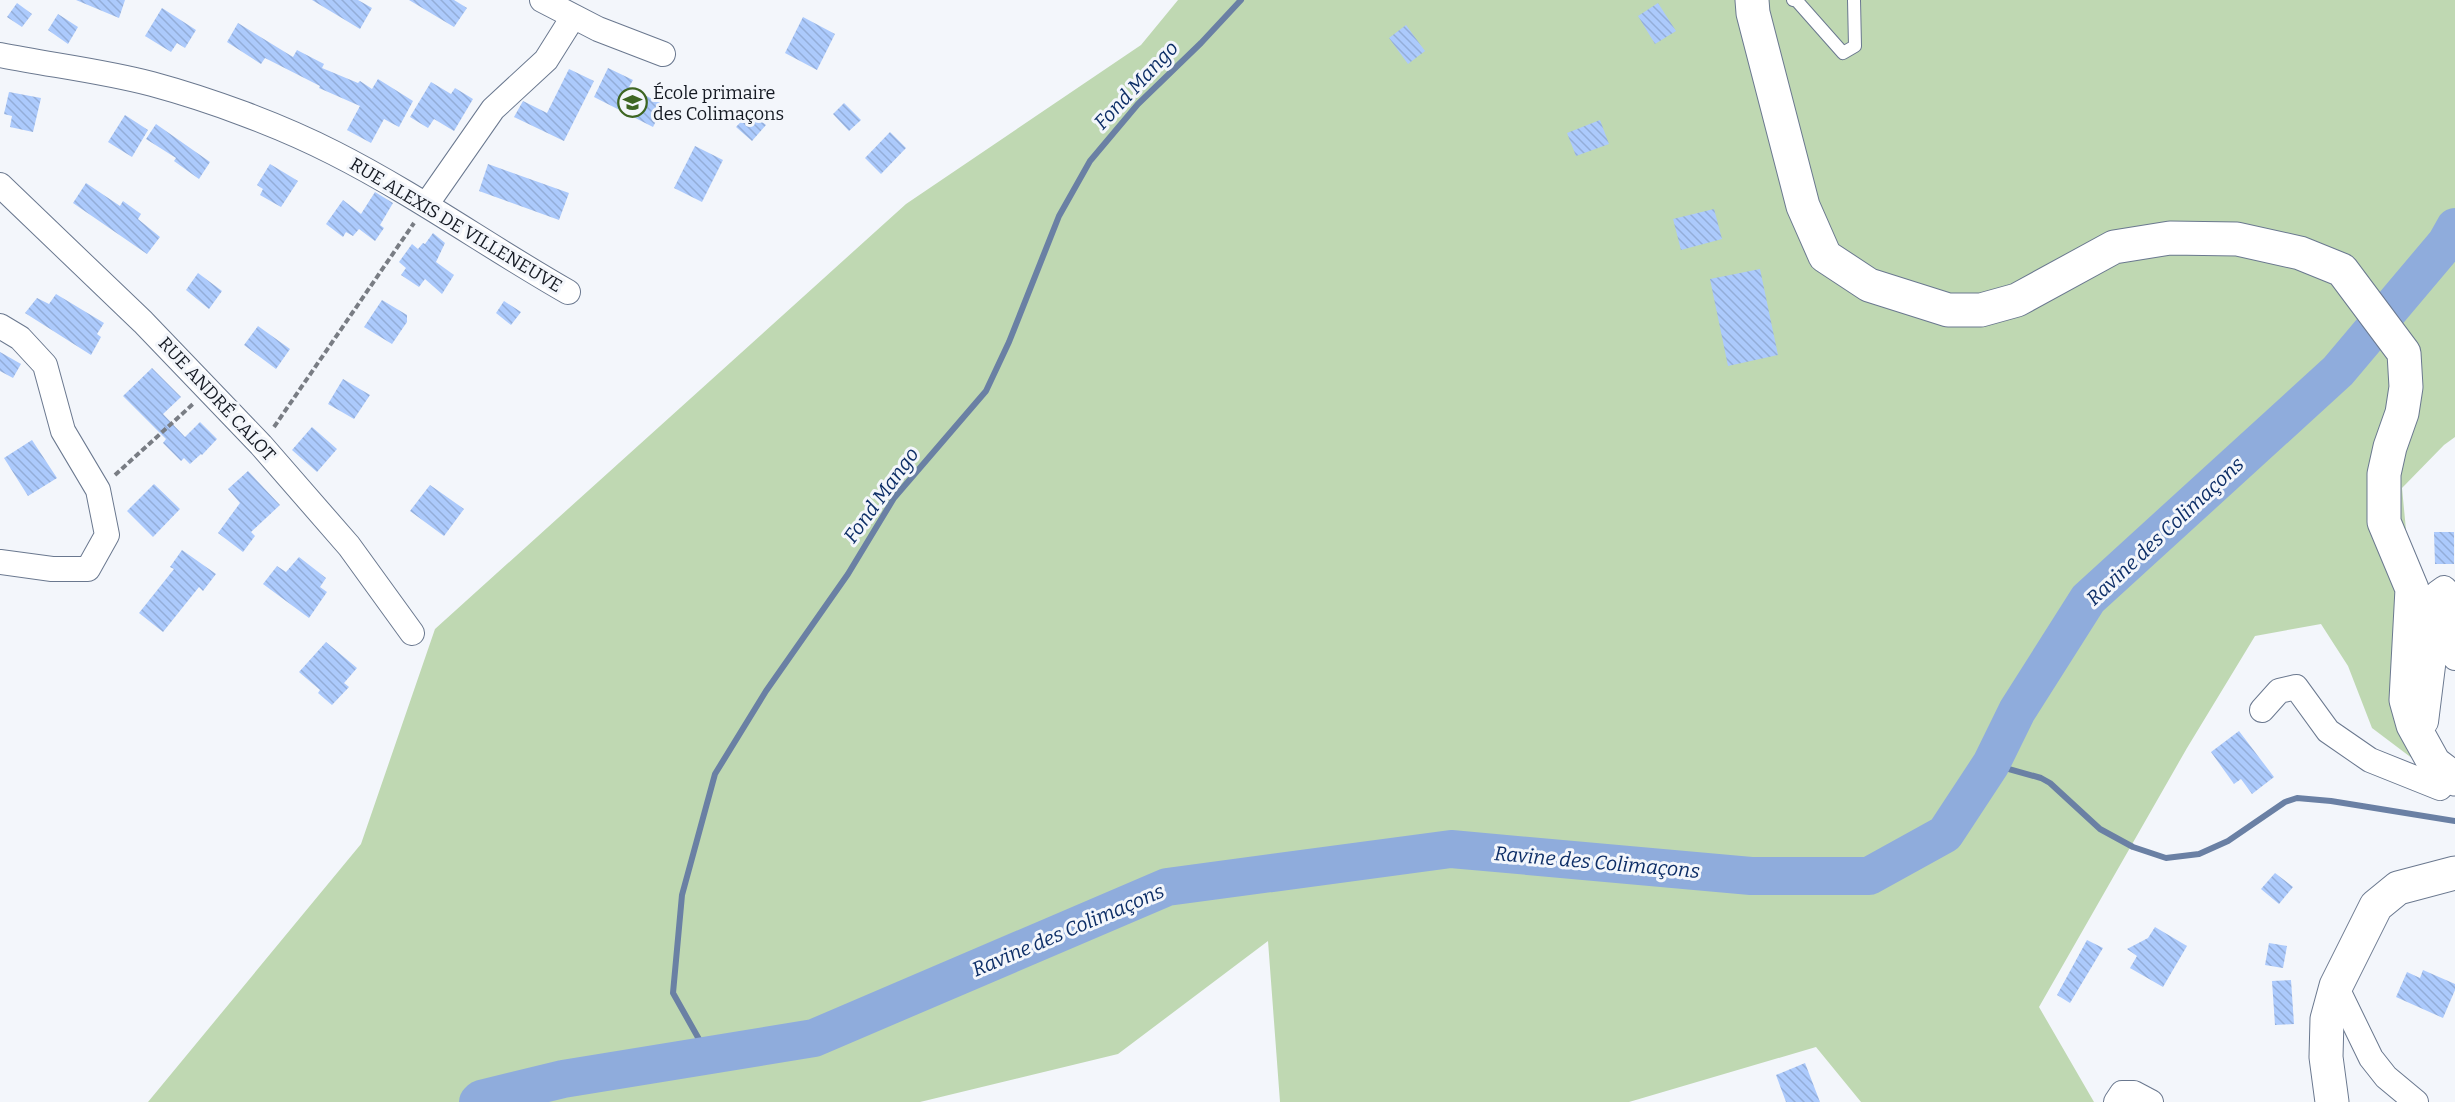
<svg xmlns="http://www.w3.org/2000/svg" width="2455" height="1102" font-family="Bitter,serif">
	<defs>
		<pattern id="building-back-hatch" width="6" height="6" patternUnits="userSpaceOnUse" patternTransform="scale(1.5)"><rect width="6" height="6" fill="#accafc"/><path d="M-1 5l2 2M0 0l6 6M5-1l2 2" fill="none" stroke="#93add8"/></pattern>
	</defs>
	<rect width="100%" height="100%" fill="#f3f6fb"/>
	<path fill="#bfd8b2" d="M1178,0H2455V437L2444,445L2402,488L2429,771L2372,728L2348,666L2321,624L2255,636L2187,748L2039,1007L2094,1102H1861L1816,1047L1629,1102H1280L1268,941L1118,1054L920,1102H148L361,844L435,629L906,204L1141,45Z"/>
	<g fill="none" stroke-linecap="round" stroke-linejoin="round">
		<path stroke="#6a80a4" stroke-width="6" d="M1991,764L2041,778L2050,783L2100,829L2133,847L2166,858L2199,854L2228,841L2285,802L2297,798L2331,801L2455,821
			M709,1057L673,993L682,895L715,774L766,691L848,574L894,498L986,391L1009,342L1059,216L1090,161L1138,104L1201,43L1241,0"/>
		<path stroke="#8facdc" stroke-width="38" d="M478,1102L481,1099L563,1079L814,1038L1167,887L1451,849L1751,876H1869L1945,834L1991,764L2017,711L2088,599L2338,371L2446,243L2455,227"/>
	</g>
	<path fill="url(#building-back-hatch)" d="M76,0H125L119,18Z
		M312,0H358L372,8L360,29Z
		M409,0H454L467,8L454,27Z
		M17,3L32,14L22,27L7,17Z
		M1658,3L1676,31L1655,44L1638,16Z
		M162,8L196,30L185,48L177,43L171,52L145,36Z
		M58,14L78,27L68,44L48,30Z
		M803,17L835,34L817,70L785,53Z
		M238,23L293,57L297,50L324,64L322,68L358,83L360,81L372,89L378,79L413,101L399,127L384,119L371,143L347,130L360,106L319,88L320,86L265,58L261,64L227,42Z
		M1406,25L1425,51L1408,64L1389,38Z
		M608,68L633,80L629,87L664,105L653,127L594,97Z
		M569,69L594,81L564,141L514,117L523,101L547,113Z
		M431,82L451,94L455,88L473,99L454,131L434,119L428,128L410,117Z
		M9,92L41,98L33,132L10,127L12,116L4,114Z
		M844,103L861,120L849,131L833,114Z
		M750,112L766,125L752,141L736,127Z
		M125,115L148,130L132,157L108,142Z
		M1600,120L1609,144L1576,156L1567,133Z
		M156,124L210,162L199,179L174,161L176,158L146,139Z
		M890,132L906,148L881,174L865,158Z
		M695,146L723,160L702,202L674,188Z
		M270,164L298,181L281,207L260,195L263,189L257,185Z
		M488,164L569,193L559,220L479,191Z
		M86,183L120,206L123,201L141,214L138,219L160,237L147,254L73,203Z
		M375,192L393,203L380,225L384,228L375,241L359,229L353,236L346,232L343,237L326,224L343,200L361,214Z
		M1714,209L1722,239L1681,250L1673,219Z
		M433,233L445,243L436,262L454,275L442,294L425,279L419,287L401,275L406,268L399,262L412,244L418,249L423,243L425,244Z
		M1760,269L1778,355L1728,366L1710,279Z
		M198,273L222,291L209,309L186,290Z
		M56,294L104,323L97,334L101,337L91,355L25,313L37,298L49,304Z
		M382,300L407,315V322L392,344L364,327Z
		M504,301L521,312L511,325L496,313Z
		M258,326L290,349L276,369L244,345Z
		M0,352L21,364L13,378L0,371Z
		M152,368L181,397L163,414L185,437L200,422L217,439L202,455L194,447L201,454L190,464L184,458L181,461L163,443L166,439L123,396Z
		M343,379L370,395L354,419L328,404Z
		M312,427L337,449L317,472L292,450Z
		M32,440L57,478L28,496L4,458Z
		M248,471L280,505L251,532L255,536L243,552L218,533L240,503L228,489Z
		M154,484L180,509L153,537L127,511Z
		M430,485L464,509L444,536L410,511Z
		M2434,532H2454V564H2435Z
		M182,550L216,574L203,591L199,587L163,632L139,613L174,569L170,567Z
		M299,557L326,578L320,587L327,592L309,618L263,584L277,566L286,572Z
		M326,642L357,668L344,683L349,687L332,705L318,693L320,690L299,672Z
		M2239,731L2274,777L2252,794L2241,779L2234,784L2211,752Z
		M2275,873L2293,887L2279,904L2261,889Z
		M2155,927L2187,946L2163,987L2130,968L2137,956L2127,949L2148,938Z
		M2087,940L2103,948L2070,1003L2057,995Z
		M2269,943L2287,946L2283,968L2265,965Z
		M2423,970L2455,984V990L2443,1018L2396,997L2407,972L2420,978Z
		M2291,980L2294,1024L2275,1025L2272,981Z
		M1805,1063L1820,1102H1786L1776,1075Z"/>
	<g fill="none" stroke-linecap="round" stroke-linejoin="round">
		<defs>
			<path id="lane" d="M1793,0L1797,1L1843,53L1855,46L1854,0"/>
			<path id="street" d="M542,0L598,29L663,54
				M0,55C50,65 103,71 152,84C211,100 279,125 334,153C415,194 489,247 568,292
				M0,185L143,322L261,445L349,546L412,633
				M426,205L493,109L546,60L573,17
				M0,326L20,338L45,365L63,431L98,490L107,535L88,569H52L0,562
				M2262,710L2279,691L2296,687L2328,731L2370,760L2440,788L2450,777
				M2413,725L2426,722L2436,642L2437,593L2444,588L2451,595L2449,640L2455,658
				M2336,986L2371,1058L2386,1077L2416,1102
				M2116,1102L2122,1093H2134L2151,1102"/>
			<path id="secondary" d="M1752,0L1753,13L1803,206L1825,256L1869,285L1948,310H1981L2017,300L2114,247L2170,238L2237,239L2300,253L2342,270L2404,353L2406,387L2402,413L2390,447L2384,474V522L2412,589L2406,700L2413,725L2434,763L2455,779
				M2332,1102L2326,1057L2327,1019L2336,986L2376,906L2398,888L2455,873"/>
		</defs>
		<use href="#lane" stroke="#6a788f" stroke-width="14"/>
		<use href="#street" stroke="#6a788f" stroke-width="26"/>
		<use href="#secondary" stroke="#6a788f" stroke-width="35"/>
		<path stroke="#797d84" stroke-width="4" stroke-dasharray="6 3" stroke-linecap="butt" d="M274,427L414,223
			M115,475L193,404"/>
		<use href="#lane" stroke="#fff" stroke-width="12"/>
		<use href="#street" stroke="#fff" stroke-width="24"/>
		<use href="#secondary" stroke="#fff" stroke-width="33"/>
	</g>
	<defs>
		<symbol id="school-ring" viewBox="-11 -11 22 22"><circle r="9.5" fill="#f3f6fb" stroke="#3e6622" stroke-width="1.5"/><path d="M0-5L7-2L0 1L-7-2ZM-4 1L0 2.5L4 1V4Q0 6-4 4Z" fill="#3e6622"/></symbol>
	</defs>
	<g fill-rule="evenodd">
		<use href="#school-ring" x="616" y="86" width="33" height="33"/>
	</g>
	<g text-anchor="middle" stroke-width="6" stroke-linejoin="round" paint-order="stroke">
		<g font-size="18" fill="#151a23" stroke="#f3f6fb" text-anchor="start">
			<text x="653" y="99">École primaire<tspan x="653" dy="21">des Colimaçons</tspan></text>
		</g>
		<g font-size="18" fill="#151a23" stroke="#f3f6fb">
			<text transform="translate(456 225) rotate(31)" y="6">RUE ALEXIS DE VILLENEUVE</text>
			<text transform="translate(217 399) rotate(47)" y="6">RUE ANDRÉ CALOT</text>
		</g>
		<g font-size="20" font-style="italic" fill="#0d2e67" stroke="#f3f6fb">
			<text transform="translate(1136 85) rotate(-47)" y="7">Fond Mango</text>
			<text transform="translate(881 495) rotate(-54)" y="7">Fond Mango</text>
			<text transform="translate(2165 531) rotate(-43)" y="7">Ravine des Colimaçons</text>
			<text transform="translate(1597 862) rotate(5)" y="7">Ravine des Colimaçons</text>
			<text transform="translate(1068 930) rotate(-23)" y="7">Ravine des Colimaçons</text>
		</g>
	</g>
</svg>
